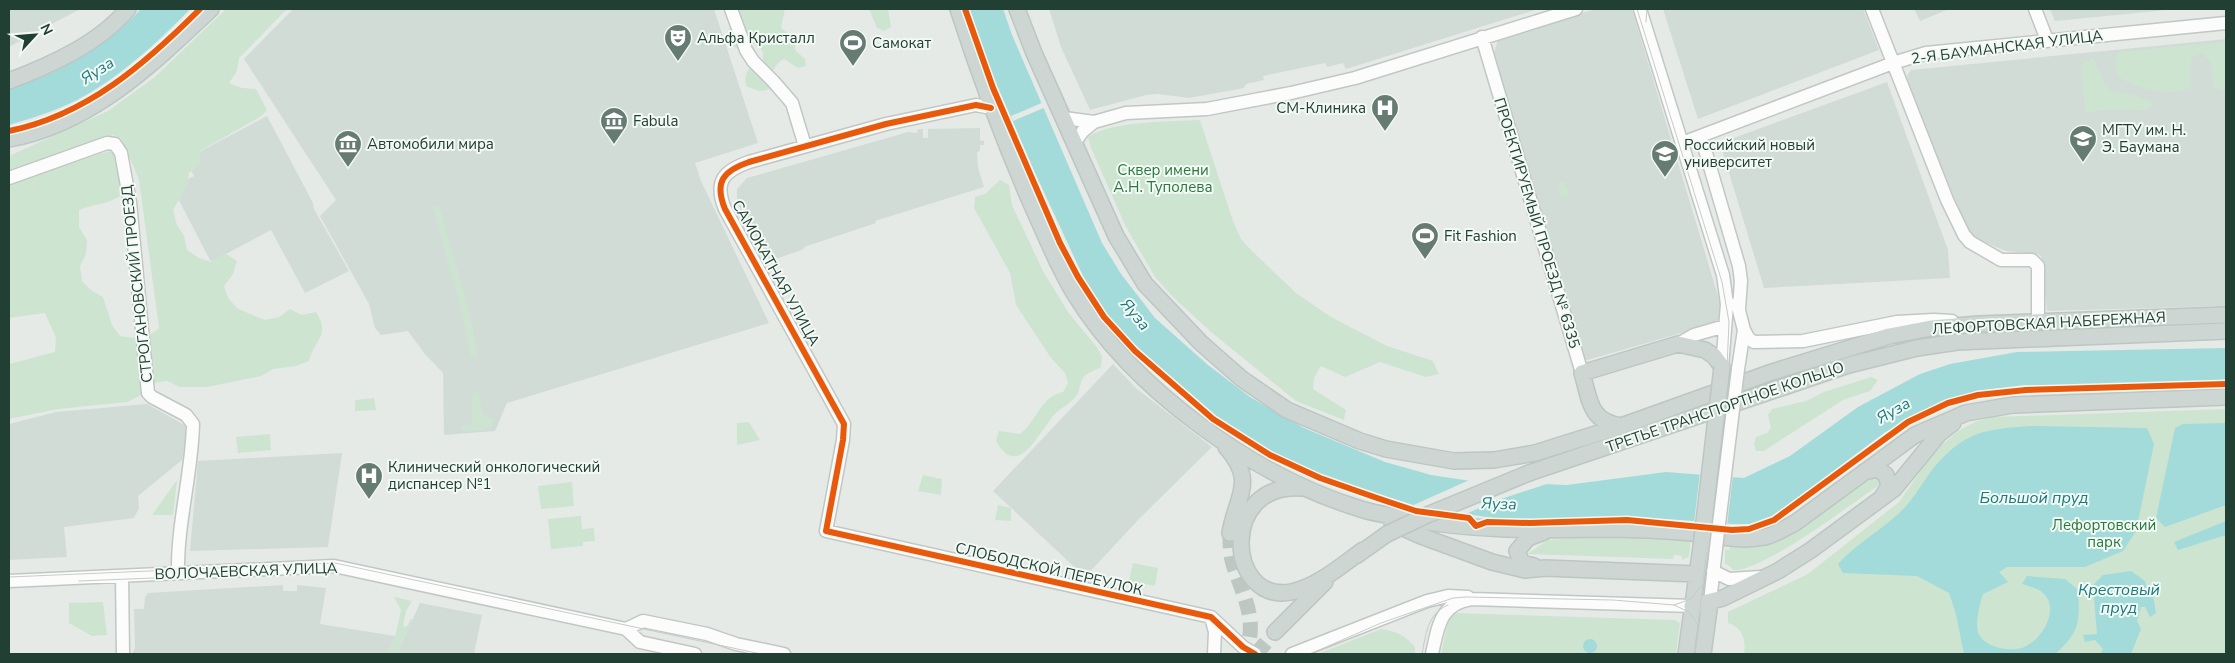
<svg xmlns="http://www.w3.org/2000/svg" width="2235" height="663" font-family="'Nunito Sans',sans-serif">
	<rect width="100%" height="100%" fill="#e5eae7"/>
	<path fill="#d2dcd7" d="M9,9H80L9,47Z
		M293,9H714L758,143L695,163L701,181L769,323L507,403L495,431L444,435L443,373L424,353L408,331L381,335L375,328L369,304L320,216L336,200L244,59Z
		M1049,9H1538L1346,69L1343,63L1327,67L1325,63L1263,76L1264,80L1246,84L1244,88L1189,98L1158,94L1146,95L1090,110L1061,47Z
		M1596,9H1632L1721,306V319L1713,324L1584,361L1494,53L1498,39L1507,34Z
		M1663,9H1863L1879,50L1698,119Z
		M1914,9H1949L1920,21Z
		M2050,9H2177L2055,21Z
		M2226,39V306L2047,311L2041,256L2038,254L2006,251L1989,244L1975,238L1966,225L1913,100L1907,76L1911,70Z
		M1887,82L1948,250L1950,278L1764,288L1720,143Z
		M267,116L313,203L314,209L349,271L305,293L271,230L211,262L172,187L194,176L186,159Z
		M980,128V140L984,141V145H980V151L977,152L978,168L984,187L875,221L876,223L804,247V249L770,261L737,203V189L747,178L908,132L917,133L918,129H923V138H928V129Z
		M1113,364L1137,389L1212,447L1139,519L1085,577L993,491Z
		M147,404L188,427L182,460L138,496L139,508L134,518L64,527L67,557L9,560V424L56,412Z
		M342,453L328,547L190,551L198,461Z
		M283,585V591H297V585L326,588L320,624L395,636L388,654H132L135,648L134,609H144L145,597L148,593Z
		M420,603L482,615L474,654H397Z"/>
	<path fill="#cde4d1" d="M226,9H287L239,58L237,71L229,83L242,88L256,89L267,110L260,117L200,151V165L189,173L187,186L173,210L177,225L184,236L187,250L199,258L211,262L226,254L237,261L233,274L224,286L228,298L238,309L265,320L279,317L290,309L302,315L316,312C331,336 315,338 309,361L296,366L273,369L261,376L207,387H180L167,381L147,384L141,395L127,402L58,409L9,419V364L55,352L56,338L45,313L9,318V182L110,151L127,162L130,188C113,205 100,202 79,210V227L87,240L86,254L80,266L82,281L91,290L103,297L112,325L120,336C135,339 148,338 159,328L139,180L122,139L113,135L9,170V156L108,111L155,77Z
		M737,9H785L781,28C790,35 795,38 795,50L805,59L806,66L798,68L784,59L779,62L771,73L772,87C763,94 756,90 746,86C743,73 750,63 763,60V53L760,47L753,44L741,50L734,47L728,35L729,28H736Z
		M863,9H888L891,27L884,31L877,28L869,9Z
		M2226,42V90L2222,91L2213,86C2212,73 2214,59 2201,53L2193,57L2190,64L2191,87C2170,98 2136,89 2118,76L2115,66L2118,52Z
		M2093,58L2105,84L2111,91L2136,96L2155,104C2143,115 2135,108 2121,109C2111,109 2099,110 2089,113L2085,111L2081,65Z
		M1200,120L1233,221L1241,239L1252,251L1296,293L1331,317L1387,346L1433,361L1439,374L1426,377L1380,362L1345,377L1321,366L1314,378L1313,389L1346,410L1344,420L1296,401L1211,332L1173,297L1155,277L1141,253L1125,225L1091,148L1088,137C1113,120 1170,122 1200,120Z
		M1000,180L1009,185L1012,205L1043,271L1068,312L1096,346L1102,356L1101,367C1096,370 1088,372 1084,377C1080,381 1080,389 1077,395C1073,402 1060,408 1054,415C1039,432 1018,481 996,441L999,431L1020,434C1036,422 1041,396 1063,392L1068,383L1065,373L1051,358L1016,305L1010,273L974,208L975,197L985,194Z
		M1565,182L1569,195L1561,197L1557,184Z
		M439,205L469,311L478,356L471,358L462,313L433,207Z
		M1871,377L1878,380L1870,391L1843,400L1770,447L1764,451H1756L1754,444L1756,437L1767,433L1771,428L1768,415L1772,409L1806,401L1824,392Z
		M477,391C482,399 478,410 486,417L493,418L492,426L485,430L462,431L461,427L470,426L472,424V397Z
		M374,398L376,410L355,411V400Z
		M2226,409V654H1744C1746,640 1743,628 1728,623V612L1808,574L1899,502L1924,466L1942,445L1958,431L1975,422L1992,417Z
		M749,422L760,440L737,445V423Z
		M270,434L271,450L238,453L236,437Z
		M1877,474L1880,481L1878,486C1851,504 1761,573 1733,570L1730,566L1725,564V549L1729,550L1730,545L1746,547L1773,541L1870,476Z
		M923,475L942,479L941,495L918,491Z
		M177,480L173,515H152Z
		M572,482L574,506L541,509L538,486Z
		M998,505L1011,508V521L995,520Z
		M581,516L582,529L594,528L595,541L583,542V546L551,549L548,519Z
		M1606,536L1691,538L1689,557L1682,560V556L1674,555L1673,559L1527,554L1548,540Z
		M1133,563L1158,568L1155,586L1129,581Z
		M394,597L412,601L406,611L403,627L407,626L411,619H413L397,654H388L396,633L401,610Z
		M103,602L107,635L92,636L69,623V603Z
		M1454,613L1675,620L1680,623L1676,654H1441L1449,617Z
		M1381,629C1396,631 1405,635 1415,647V654H1318Z"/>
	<path fill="#a3dada" d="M141,9H190C157,43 119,78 77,100C55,111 32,118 9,125V89C58,74 106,47 141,9Z
		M970,9H1003L1012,35L1102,243L1121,274L1155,318L1208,365L1250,397L1304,428L1385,462L1431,475L1471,481L1567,485L1666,472L1744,478L1790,456L1858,407L1920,374L1950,364L2017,352L2226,348V381L2090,386L2024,385L1976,391L1925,410L1884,433L1775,515L1751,524H1734L1626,516L1542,519L1494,518L1419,507L1321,475L1271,451L1215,415L1139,349L1108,315L1083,276L1036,175L987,62Z
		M2226,423V505L2165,527L2156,518L2175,428L2183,424Z
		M2032,426L2147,428L2154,444L2136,531L2123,551L2085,567H2007L1999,572L2008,582L1983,594C1980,604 1975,621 1978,632C1983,647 2008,652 2022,648C2041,642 2061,609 2043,593C2038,588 2028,586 2022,584L2027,576L2065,579L2078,590C2080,621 2080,632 2055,654H1964L1956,614L1949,593L1917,576L1843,573L1838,564C1855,545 1878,532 1897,515C1912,502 1920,486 1932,470C1964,431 1985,429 2032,426Z
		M2226,521V535L2178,550L2174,542Z
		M2131,571L2145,581L2147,590L2153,596L2156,613L2150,617L2145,607H2141L2137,621L2141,629L2131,654H2100L2103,649L2095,640L2085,642L2083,635L2097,634L2093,585L2103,575Z
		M1583 646a7 7 0 1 1 14 0a7 7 0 1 1-14 0Z"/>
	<path fill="#e5eae7" d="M1044,102L1046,107L1013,121L1011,116Z
		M1700,472L1733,475L1727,526L1694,523Z
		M1474,478L1553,482L1498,500L1461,516L1409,507Z"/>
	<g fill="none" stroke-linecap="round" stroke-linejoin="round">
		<path stroke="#bec8c3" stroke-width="15" stroke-dasharray="15 8" stroke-linecap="butt" d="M1230,533C1230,544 1230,554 1233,564C1242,593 1260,623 1244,654
			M1256,654L1275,632"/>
		<defs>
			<path id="minor" d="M731,9L746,50L753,61L773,81L792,103L805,146
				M1640,9L1723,275L1727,304L1722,367
				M1872,9L1947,200L1964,235L1970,242L2001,260H2032L2038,266V322
				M2035,9L2047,40
				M1482,37L1582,373
				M991,108L976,105L886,124L749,162C723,171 714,182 725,209L844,424L843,440L826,531L1211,617L1243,647L1255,654
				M1064,118L1094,122L1126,113L1207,109L1291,93L1355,78L1576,9
				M1701,136L1739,266L1741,281L1739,309
				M1075,142L1083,131L1094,122
				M1682,143L1893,63L1926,53L2226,23
				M9,178L107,143L115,144L121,153L130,202L148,393L152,397L186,415L193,424C192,474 177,523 178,573
				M1737,303L1744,330L1738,369
				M1744,330L1749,339L1754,342L1803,341L1897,322L1934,320L1952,321
				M1678,344L1694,335L1725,326
				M1713,571L1729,579L1761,577
				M122,576L123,654
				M9,581L334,566L626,629L640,642L695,654
				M1710,602L1716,548
				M1211,617L1215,632L1214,654
				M626,629L643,621L707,634L736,644L784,654
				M1292,654L1427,601L1448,596L1468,597
				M1432,654C1438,627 1440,603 1472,599L1692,606"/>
			<path id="major" d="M958,9C980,77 1004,142 1033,208C1046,236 1058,267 1074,293C1133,390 1256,478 1364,510C1378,514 1394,516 1408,519C1471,530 1533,531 1597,529C1629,529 1661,530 1692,533C1716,536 1741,542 1765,537C1776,534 1785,528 1795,523L1915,435L1966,413L2013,405L2226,397
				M1017,9L1034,53L1116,236L1145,284L1201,343L1242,379L1287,410L1360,441L1386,449L1454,461L1494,460L1535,453L1621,426L1772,372L1889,336L1931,328L1979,324L2226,315
				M9,81C51,65 98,44 128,9
				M9,139C91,124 153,64 211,9
				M1621,426C1589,421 1590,400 1582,373L1678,344L1705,350L1714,356L1722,367
				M1226,447C1257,482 1236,496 1230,533
				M1864,472L1878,469L1886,475L1889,486L1882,497
				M1529,473L1849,365L1917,348L1957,342L2226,331
				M1302,488C1219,481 1226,604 1291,592C1317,587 1342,565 1363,550
				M1392,523L1421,536L1492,562L1525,570L1545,568L1697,574
				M1356,556L1387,534
				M1534,566L1522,563L1517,551L1528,538L1544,532
				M1692,606L1723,598L1778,571L1811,550L1894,489L1939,434L1953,423
				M1275,632L1325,582
				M1686,654L1701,547
				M1703,654L1710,602"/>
		</defs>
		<use href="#minor" stroke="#c2c7c4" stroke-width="15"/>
		<use href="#major" stroke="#bcc6c2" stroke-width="18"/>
		<use href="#minor" stroke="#fbfcfb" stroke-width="12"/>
		<use href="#major" stroke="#cdd6d3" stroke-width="15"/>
		<path stroke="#c7cbc9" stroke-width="1" d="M1637,9L1722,282L1729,322L1727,368L1695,654
			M1646,22L1647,9
			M9,577L335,563L761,654
			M79,581L179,577
			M1674,605L1691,599L1701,586
			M1310,654L1381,623L1453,598L1466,597L1613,600L1674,605L1689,612L1699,627
			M1422,654C1426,634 1427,614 1448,605"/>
		<defs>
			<path id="minor-bridge" d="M1716,548L1738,369"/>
			<path id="major-bridge" d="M1387,534L1427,515L1529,473
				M1701,547L1722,367"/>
		</defs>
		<use href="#minor-bridge" stroke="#c2c7c4" stroke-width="15" stroke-linecap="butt"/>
		<use href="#major-bridge" stroke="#bcc6c2" stroke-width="18" stroke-linecap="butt"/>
		<use href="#minor-bridge" stroke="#fbfcfb" stroke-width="12"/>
		<use href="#major-bridge" stroke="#cdd6d3" stroke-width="15"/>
		<defs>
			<path id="cycleway" d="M965,9L993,88L1060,243L1078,277L1104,317L1135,351L1213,419L1270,455L1320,478L1377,498L1416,511L1469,518L1476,526L1487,522L1530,523L1627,520L1732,530L1749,529L1774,520L1908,422L1948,403L1978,395L2026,390L2226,384
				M991,108L976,105L886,124L749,162C723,171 714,182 725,209L844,424L843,440L826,531L1211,617L1243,647L1255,654
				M9,131C87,115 145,64 200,9"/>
		</defs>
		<use href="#cycleway" stroke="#f3f9f5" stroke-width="9"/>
		<use href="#cycleway" stroke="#e8590c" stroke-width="6"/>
	</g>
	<defs>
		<symbol id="theatre-pin" viewBox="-11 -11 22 30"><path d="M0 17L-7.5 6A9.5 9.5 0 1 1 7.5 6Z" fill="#667b72" stroke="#f3f9f5"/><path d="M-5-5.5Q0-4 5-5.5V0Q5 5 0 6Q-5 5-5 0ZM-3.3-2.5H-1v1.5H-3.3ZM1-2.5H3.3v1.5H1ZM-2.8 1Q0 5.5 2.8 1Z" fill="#fff"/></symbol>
		<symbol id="stadium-pin" viewBox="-11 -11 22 30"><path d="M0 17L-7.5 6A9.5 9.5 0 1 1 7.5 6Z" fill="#667b72" stroke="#f3f9f5"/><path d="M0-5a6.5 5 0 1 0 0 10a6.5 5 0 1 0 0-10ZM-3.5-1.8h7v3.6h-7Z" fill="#fff"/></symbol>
		<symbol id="hospital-pin" viewBox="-11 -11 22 30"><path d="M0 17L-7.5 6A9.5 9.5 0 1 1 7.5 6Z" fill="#667b72" stroke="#f3f9f5"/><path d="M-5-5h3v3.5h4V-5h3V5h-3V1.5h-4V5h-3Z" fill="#fff"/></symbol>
		<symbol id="museum-pin" viewBox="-11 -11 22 30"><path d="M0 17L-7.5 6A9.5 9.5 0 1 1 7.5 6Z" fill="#667b72" stroke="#f3f9f5"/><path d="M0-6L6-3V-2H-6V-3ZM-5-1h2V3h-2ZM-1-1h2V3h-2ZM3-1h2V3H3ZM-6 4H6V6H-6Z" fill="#fff"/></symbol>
		<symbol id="university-pin" viewBox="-11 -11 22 30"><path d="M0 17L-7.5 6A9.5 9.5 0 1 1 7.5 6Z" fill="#667b72" stroke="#f3f9f5"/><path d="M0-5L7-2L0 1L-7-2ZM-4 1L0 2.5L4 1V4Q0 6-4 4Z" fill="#fff"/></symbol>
	</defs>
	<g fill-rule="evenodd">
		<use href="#theatre-pin" x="662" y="22" width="32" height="43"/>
		<use href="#stadium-pin" x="837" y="27" width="32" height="43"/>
		<use href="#hospital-pin" x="1369" y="92" width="32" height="43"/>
		<use href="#museum-pin" x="598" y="105" width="32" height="43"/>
		<use href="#university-pin" x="2067" y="123" width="32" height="43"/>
		<use href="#museum-pin" x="332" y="128" width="32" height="43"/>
		<use href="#university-pin" x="1649" y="138" width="32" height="43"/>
		<use href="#stadium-pin" x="1409" y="220" width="32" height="43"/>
		<use href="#hospital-pin" x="353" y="460" width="32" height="43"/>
	</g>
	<g text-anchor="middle" stroke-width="4" stroke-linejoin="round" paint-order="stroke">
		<g font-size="15" fill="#213f33" stroke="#f3f9f5" text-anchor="start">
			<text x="697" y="43">Альфа Кристалл</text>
			<text x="872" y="48">Самокат</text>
			<text x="1366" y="113" text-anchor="end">СМ-Клиника</text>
			<text x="633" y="126">Fabula</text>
			<text x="2102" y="135">МГТУ им. Н.<tspan x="2102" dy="17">Э. Баумана</tspan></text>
			<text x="367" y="149">Автомобили мира</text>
			<text x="1684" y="150">Российский новый<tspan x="1684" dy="17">университет</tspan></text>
			<text x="1444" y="241">Fit Fashion</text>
			<text x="388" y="472">Клинический онкологический<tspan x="388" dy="17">диспансер №1</tspan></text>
		</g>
		<g font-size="15" fill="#213f33" stroke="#f3f9f5">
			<text transform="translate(2007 47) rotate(-7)" y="5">2-Я БАУМАНСКАЯ УЛИЦА</text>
			<text transform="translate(1537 223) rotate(73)" y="5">ПРОЕКТИРУЕМЫЙ ПРОЕЗД № 6335</text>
			<text transform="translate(776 273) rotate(61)" y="5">САМОКАТНАЯ УЛИЦА</text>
			<text transform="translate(137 284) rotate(-96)" y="5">СТРОГАНОВСКИЙ ПРОЕЗД</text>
			<text transform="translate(2049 323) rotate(-3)" y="5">ЛЕФОРТОВСКАЯ НАБЕРЕЖНАЯ</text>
			<text transform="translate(1725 407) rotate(-19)" y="5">ТРЕТЬЕ ТРАНСПОРТНОЕ КОЛЬЦО</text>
			<text transform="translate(1049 569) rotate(13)" y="5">СЛОБОДСКОЙ ПЕРЕУЛОК</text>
			<text transform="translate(246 571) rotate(-2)" y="5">ВОЛОЧАЕВСКАЯ УЛИЦА</text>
		</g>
		<g font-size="15" fill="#29793d" stroke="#f3f9f5">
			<text x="1163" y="175">Сквер имени<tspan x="1163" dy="17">А.Н. Туполева</tspan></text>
			<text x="2104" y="530">Лефортовский<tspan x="2104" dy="17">парк</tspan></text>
		</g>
		<g font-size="16" font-style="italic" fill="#187b7f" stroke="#f3f9f5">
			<text transform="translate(97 70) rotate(-33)" y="6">Яуза</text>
			<text transform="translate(1136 314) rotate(50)" y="6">Яуза</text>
			<text transform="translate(1893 410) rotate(-30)" y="6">Яуза</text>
			<text x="2034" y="503">Большой пруд</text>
			<text transform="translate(1499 503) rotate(2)" y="6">Яуза</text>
			<text x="2119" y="595">Крестовый<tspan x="2119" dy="18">пруд</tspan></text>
		</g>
	</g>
	<rect width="2235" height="663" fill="none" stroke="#213f33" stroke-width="20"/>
	<g transform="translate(35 35) rotate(64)" stroke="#f3f9f5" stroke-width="4" paint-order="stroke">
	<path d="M0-4L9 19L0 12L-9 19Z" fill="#213f33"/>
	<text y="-8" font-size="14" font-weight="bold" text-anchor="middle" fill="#213f33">N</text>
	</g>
</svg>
